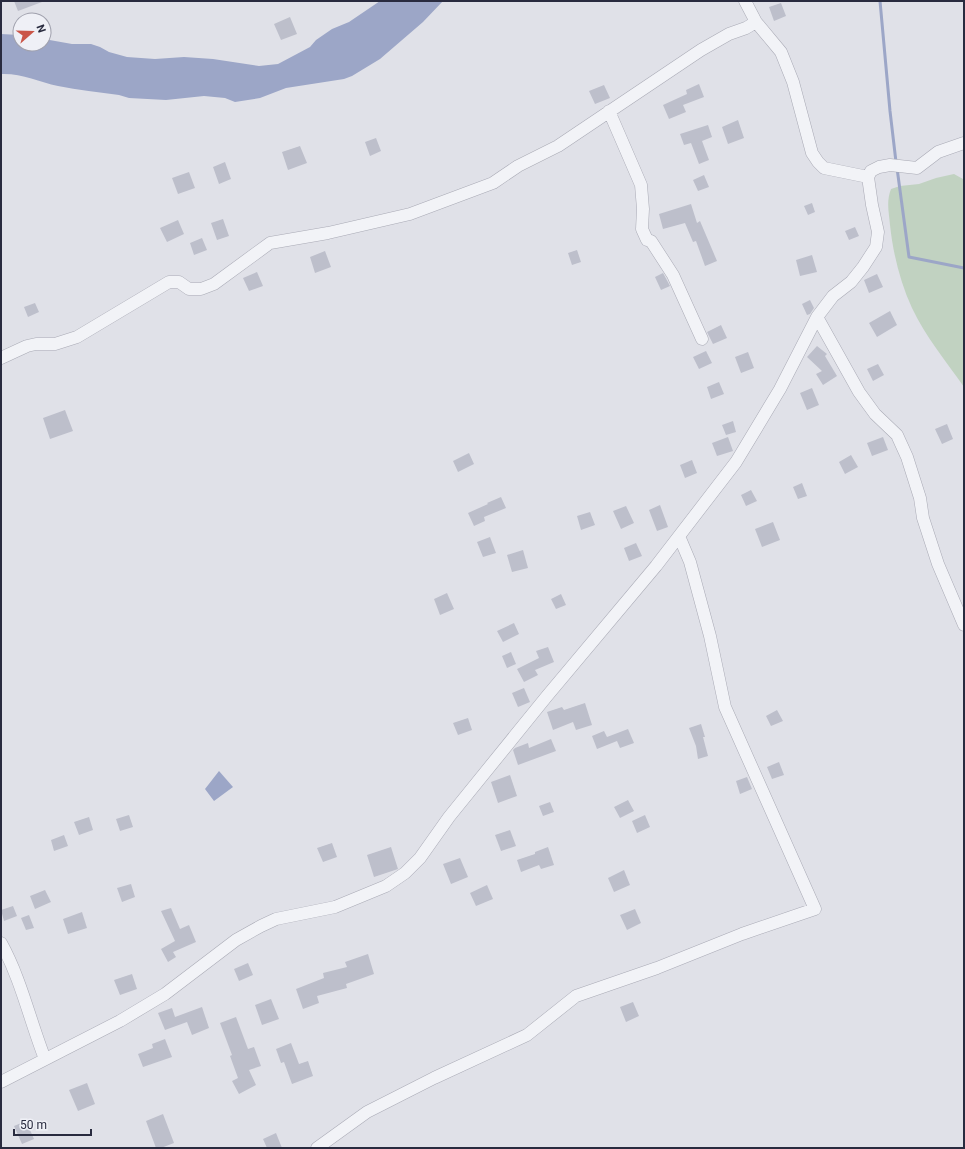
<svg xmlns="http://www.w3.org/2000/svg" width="965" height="1149" font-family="Roboto,sans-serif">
	<rect width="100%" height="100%" fill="#e0e1e8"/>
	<path fill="#c1d2c1" d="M954,174L963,179L964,183V387C946,361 925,336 912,308C900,282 893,253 890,225C889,212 886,202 891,189L900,186L919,184L936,178Z"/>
	<path fill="#9ca6c7" d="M380,1H443L423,22L380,59L352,76L344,79L286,88L260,98L235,102L225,98L204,96L166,100L129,98L119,95C99,92 78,90 58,86C39,82 21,73 1,74V34L20,35V44H44V39L72,44H91L100,47L109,52L127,57L155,59L184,57L213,59L259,66L278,64L310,47L316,40L332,29L349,22Z
		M219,771L233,787L214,801L205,789Z"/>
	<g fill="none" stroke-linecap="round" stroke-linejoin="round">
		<path stroke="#9ca6c7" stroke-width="3" d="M880,1L890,111L896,162
			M897,168L909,257L964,268"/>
	</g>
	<path fill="#bdbfcb" d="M14,1H42V2L18,11Z
		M781,3L786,16L774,21L769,7Z
		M290,17L297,34L281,40L274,24Z
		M699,84L704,97L683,105L686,112L669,119L663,105L687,94L686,90Z
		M604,85L610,98L595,104L589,91Z
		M738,120L744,138L728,144L722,127Z
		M708,125L712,137L702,141L709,160L699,164L691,143L684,145L680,134Z
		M376,138L381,151L370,156L365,142Z
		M300,146L307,163L288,170L282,152Z
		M225,162L231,179L219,184L213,167Z
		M189,172L195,188L178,194L172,178Z
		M704,175L709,187L698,191L693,180Z
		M812,203L815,212L808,215L804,206Z
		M691,204L697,223L700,221L717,261L705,266L696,241L693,242L685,223L663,229L659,214Z
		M223,219L229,236L217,240L211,223Z
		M178,220L184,234L167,242L160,228Z
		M855,227L859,236L849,240L845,231Z
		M202,238L207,250L194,255L190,243Z
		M577,250L581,262L572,265L568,253Z
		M325,251L331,267L315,273L310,257Z
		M812,255L817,272L800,276L796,260Z
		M257,272L263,286L249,291L243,278Z
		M663,273L670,286L661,290L655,277Z
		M877,274L883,287L869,293L864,280Z
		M810,300L814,308L810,314L807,315L802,304Z
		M35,303L39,312L28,317L24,307Z
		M890,311L897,325L877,337L869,323Z
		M721,325L727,338L713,344L707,332Z
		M817,346L827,354L825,356L837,376L823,385L816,374L822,371L807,357Z
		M706,351L712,363L699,369L693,357Z
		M748,352L754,368L741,373L735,357Z
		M878,364L884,375L873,381L867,369Z
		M719,382L724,394L711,399L707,387Z
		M812,388L819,405L807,410L800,393Z
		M65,410L73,431L50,439L43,418Z
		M733,421L736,432L726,435L722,425Z
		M947,424L953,439L942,444L935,429Z
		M728,437L733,451L717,456L712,443Z
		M883,437L888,450L872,456L867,443Z
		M469,453L474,464L458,472L453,461Z
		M851,455L858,467L845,474L839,462Z
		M692,460L697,473L685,478L680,465Z
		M802,483L807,496L798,499L793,487Z
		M751,490L757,501L746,506L741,495Z
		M501,497L506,508L484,517L485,521L474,526L468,513L488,504L487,503Z
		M660,505L668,527L657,531L649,510Z
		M626,506L634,523L621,529L613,511Z
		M590,512L595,525L581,530L577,516Z
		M773,522L780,540L762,547L755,529Z
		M490,537L496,553L483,557L477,542Z
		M636,543L642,556L629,561L624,548Z
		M523,550L528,568L512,572L507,555Z
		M447,593L454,609L440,615L434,599Z
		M561,594L566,605L556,609L551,599Z
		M514,623L519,634L503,642L497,631Z
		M548,647L554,662L535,670L538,675L524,682L517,669L539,658L536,651Z
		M511,652L516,664L507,668L502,656Z
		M524,688L530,702L518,707L512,693Z
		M585,703L592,725L576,730L573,722L553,730L547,712L562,707L564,710Z
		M777,710L783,721L771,726L766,716Z
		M468,718L472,730L458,735L453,723Z
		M701,724L705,737H703L708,756L698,759L696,746L689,728Z
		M628,729L634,743L620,748L617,741L597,749L592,736L604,731L607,737Z
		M551,739L556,751L518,765L513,750L515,748L528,743L529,748Z
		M779,762L784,775L772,779L767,767Z
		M510,775L517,796L498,803L491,782Z
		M747,777L752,789L740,794L736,781Z
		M628,800L634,811L620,818L614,807Z
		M550,802L554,812L543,816L539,806Z
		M129,815L133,827L120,831L116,819Z
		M645,815L650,827L637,833L632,821Z
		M89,817L93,830L79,835L74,822Z
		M510,830L516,846L501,851L495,835Z
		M64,835L68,846L54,851L51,840Z
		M332,843L337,857L323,862L317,848Z
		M391,847L398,869L374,877L367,855Z
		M548,847L554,865L541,869L539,865L521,872L517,860L535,854V852Z
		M460,858L468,877L451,884L443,864Z
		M624,870L630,885L614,892L608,878Z
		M131,884L135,897L122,902L117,888Z
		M487,885L493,899L476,906L470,893Z
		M45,890L51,902L35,909L30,896Z
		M13,906L17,916L4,921L1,910Z
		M171,908L180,929L189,925L196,942L173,952L176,957L168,962L161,949L175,941L161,911Z
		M635,909L641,923L627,930L620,915Z
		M82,912L87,928L68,934L63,919Z
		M29,915L34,928L26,930L21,918Z
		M368,954L374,974L346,984L347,988L317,996L319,1003L303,1009L296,989L324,978L323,973L347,967L345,962Z
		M248,963L253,975L239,981L234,969Z
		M132,974L137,989L120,995L114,980Z
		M271,999L279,1019L262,1025L255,1005Z
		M633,1002L639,1016L626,1022L620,1007Z
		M202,1007L209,1028L192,1035L187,1022L165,1030L158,1013L172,1008L175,1017Z
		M236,1017L248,1049L254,1047L261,1066L249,1070L256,1085L239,1094L232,1081L238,1078L230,1056L232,1055L220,1023Z
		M165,1039L172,1057L143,1067L138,1054L153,1048L152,1044Z
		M291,1043L299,1064L308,1061L313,1076L292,1084L284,1062L281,1063L276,1049Z
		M87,1083L95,1104L78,1111L69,1090Z
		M163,1114L174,1143L161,1148H156L146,1121Z
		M26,1121L34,1139L22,1144L14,1126Z
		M276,1133L282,1148H267L263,1139Z"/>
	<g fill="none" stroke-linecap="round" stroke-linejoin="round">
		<defs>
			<path id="minor" d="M745,1L756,22
				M609,111L641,185L643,209L642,229L647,240L651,241L673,275L702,339
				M817,317L859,392L875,414L897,435L907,457L920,498L923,518L938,564L964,625
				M1,358L27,346L36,344H55L77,337L169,282H179L189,289H201L214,284L270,243L328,233L410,214L493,183L518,166L558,146L701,50L729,34L746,28L756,22L781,52L793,82L812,153L818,162L824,168L868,177
				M1,943C21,979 30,1021 45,1059
				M1,1082L120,1021L165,994L236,940L261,926L276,919L335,907L386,886L405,873L420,858L449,817L547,696L656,566L736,462L780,389L817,317L833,296L851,282L863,267L876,247L878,232L872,205L868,177L871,171L879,167L890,165L917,168L938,152L964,143
				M317,1148L367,1112L434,1078L527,1035L576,996L657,968L742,934L815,909L725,707L710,636L690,562L679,536"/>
		</defs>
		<use href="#minor" stroke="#a9aab5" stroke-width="13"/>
		<use href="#minor" stroke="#f2f3f7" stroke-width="12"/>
	</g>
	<rect width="965" height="1149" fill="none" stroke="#292b3f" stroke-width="4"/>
	<g transform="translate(32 32) rotate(70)"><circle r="19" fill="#eff0f6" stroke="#a0a1ad"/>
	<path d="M0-3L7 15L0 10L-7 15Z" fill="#ca5548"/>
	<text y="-6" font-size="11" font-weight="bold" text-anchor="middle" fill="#292b3f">N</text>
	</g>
	<path d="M14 1129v6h77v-6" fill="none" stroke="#292b3f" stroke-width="2"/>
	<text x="20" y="1129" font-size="12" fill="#292b3f" stroke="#eff0f6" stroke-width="3" paint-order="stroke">50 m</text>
</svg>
